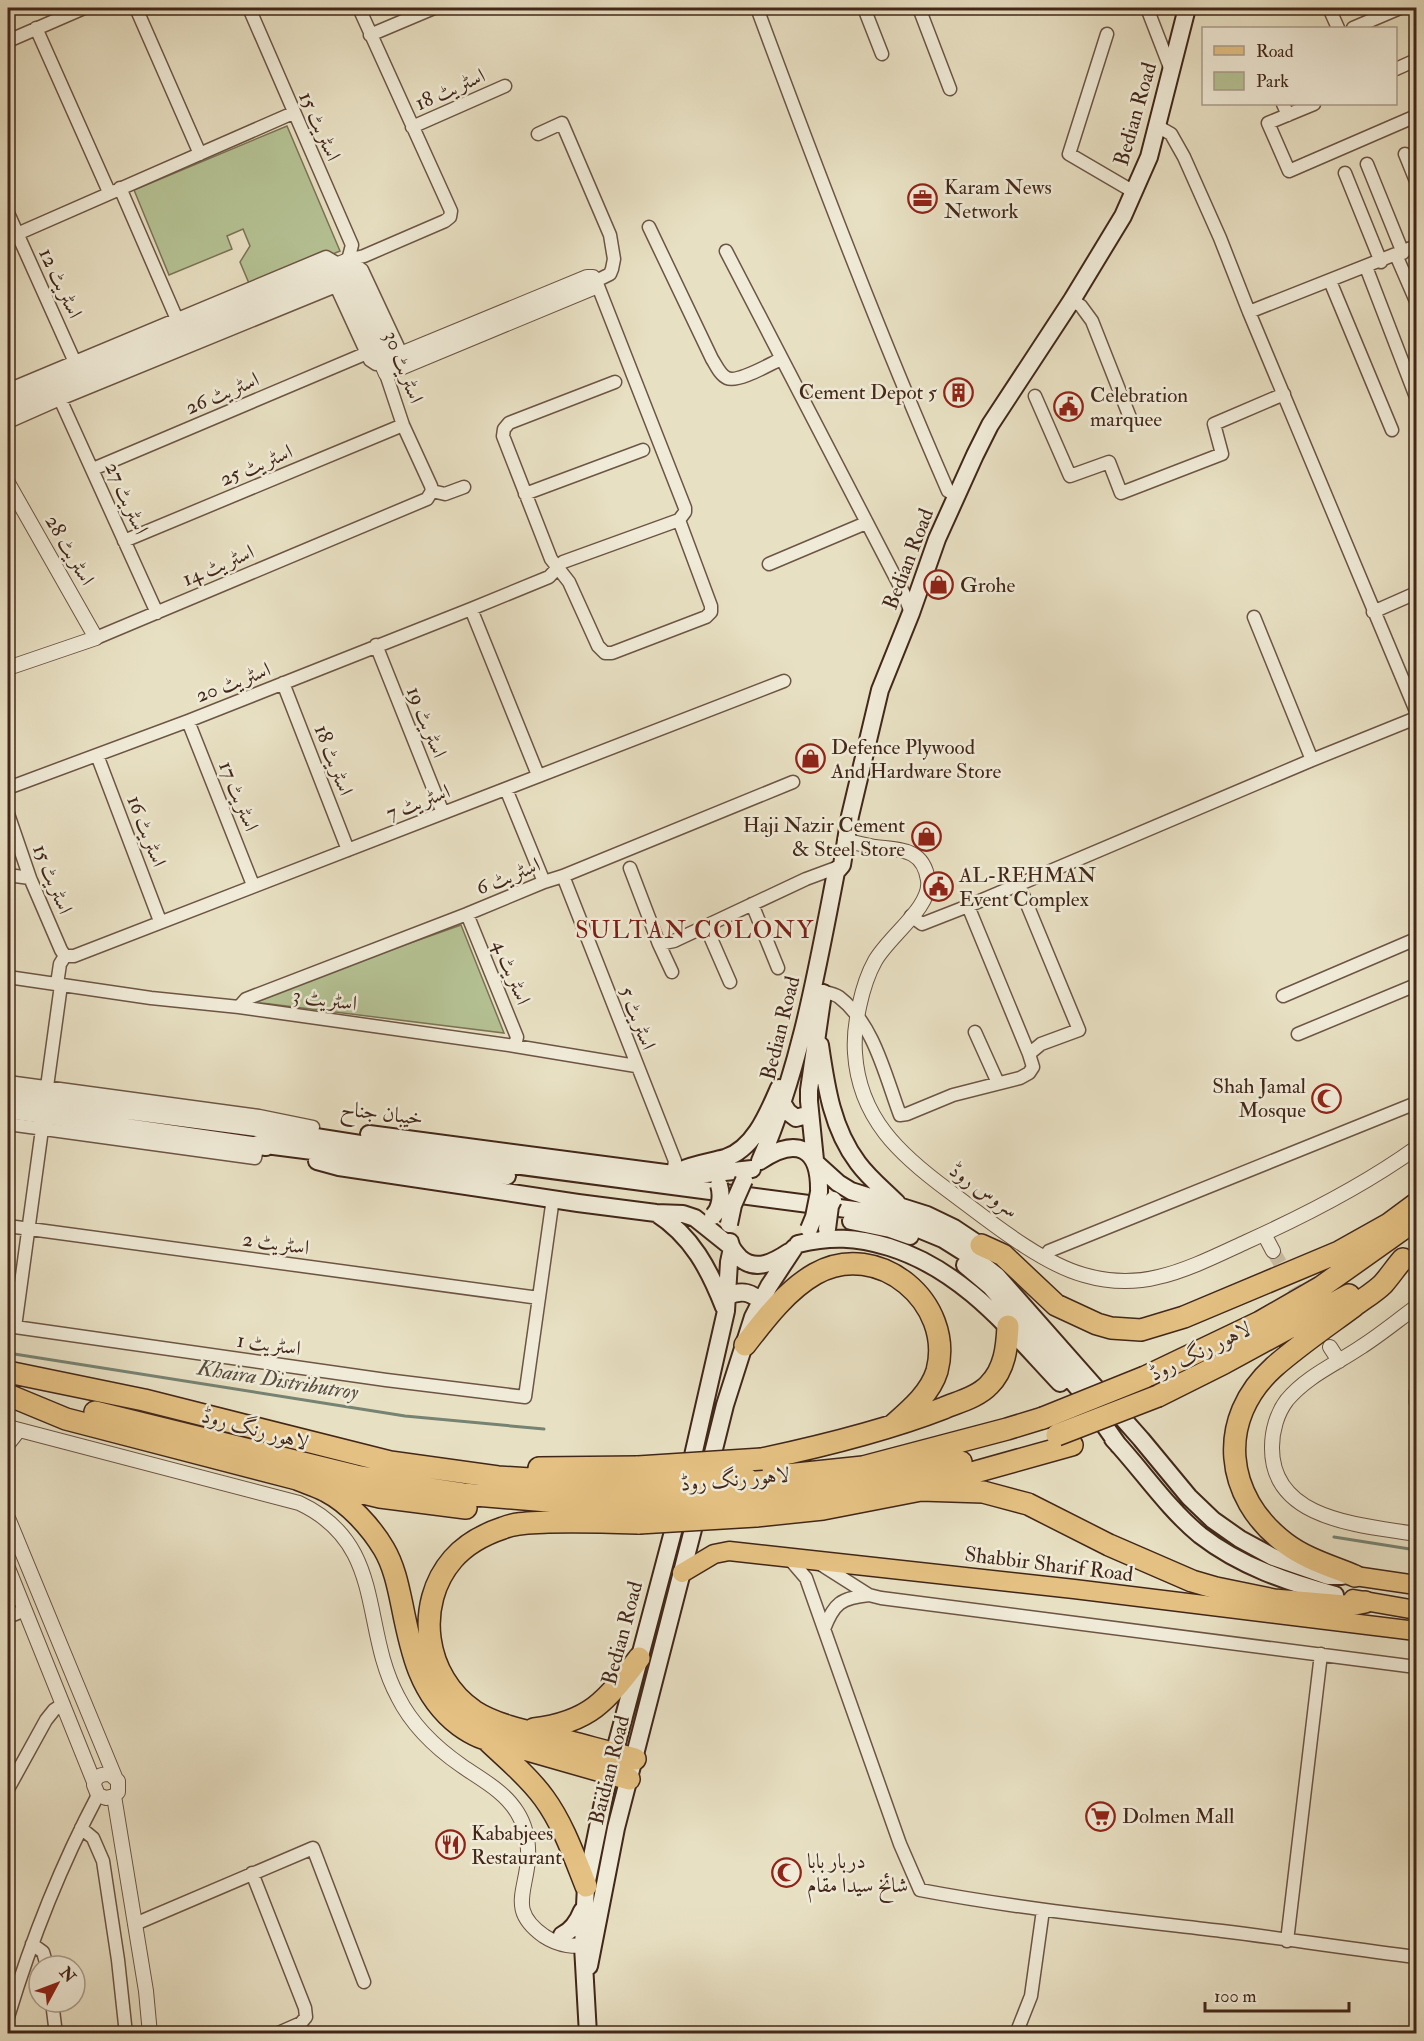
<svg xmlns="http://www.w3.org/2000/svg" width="1424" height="2041" font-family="'IM FELL Double Pica',Amiri,serif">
	<rect width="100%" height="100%" fill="#e8e0c3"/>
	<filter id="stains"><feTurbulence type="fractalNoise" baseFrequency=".00333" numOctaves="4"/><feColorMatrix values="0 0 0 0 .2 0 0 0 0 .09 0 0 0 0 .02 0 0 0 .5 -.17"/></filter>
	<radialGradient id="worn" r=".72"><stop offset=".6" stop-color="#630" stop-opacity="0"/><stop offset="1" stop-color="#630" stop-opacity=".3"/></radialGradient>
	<path fill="#b5c294" stroke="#7c7456" stroke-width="1.5" d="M287,126L340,251L251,288L240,262L250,246L243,229L227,236L232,249L169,275L134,190Z
		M461,925L504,1033L246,1001Z"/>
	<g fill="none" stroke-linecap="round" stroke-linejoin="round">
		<path stroke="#768272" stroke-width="3" d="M8,1353L405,1416L544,1429
			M1334,1537L1416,1550"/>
		<path stroke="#c7bba1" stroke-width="14" stroke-dasharray="14 7" stroke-linecap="butt" d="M1273,1251L1305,1306"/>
		<defs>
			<path id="minor" d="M136,8L200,154
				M249,8L352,245L348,260
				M757,8C817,170 879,333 948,491L956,496
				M864,8L882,54
				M919,8L950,89
				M1147,8L1171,70
				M1329,8L1338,28
				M36,28L109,192
				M1353,28L1400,8
				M1107,34L1069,154L1134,192
				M370,35L434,8
				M8,41L84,8
				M1396,69L1416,60
				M1283,104L1288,115
				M1314,104L1268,123L1289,171L1416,116
				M1157,126L1171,134L1184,157L1220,238L1249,312L1416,246
				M412,127L505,86
				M1405,154L1416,181
				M1367,164L1403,253
				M1345,173L1381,262
				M120,188L179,324
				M8,213L78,369
				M649,227L712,359C716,365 720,375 727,378C738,383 770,364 781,359
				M17,234L293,113
				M726,251L904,594L911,613
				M1396,255L1416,301
				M348,260L364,256L445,221L450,217L451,211L359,8
				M348,260L362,270L398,347L392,358
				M1366,267L1416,397
				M1330,281L1392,430
				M336,286L370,360L376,364L381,362
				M1072,300L1081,306L1092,321L1131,420
				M1249,312L1416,711
				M615,382L509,423L504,429L503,436L551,559L569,582L598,646L605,653H612L706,617L711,612V606L679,520
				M8,390L326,257L338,264
				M1035,396L1070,476L1109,462L1121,493L1222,454L1214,424L1284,394
				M60,399L157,613
				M8,422L60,399L336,286L342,272
				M93,469L367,353
				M432,491L445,494L464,487
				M525,494L643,450
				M124,541L403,425
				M769,564L866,523
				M471,609L538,775
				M1373,612L1416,593
				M1254,617L1312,760
				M96,638L427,499L432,491L431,486L403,425L386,374
				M376,645L443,813
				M283,683L348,850
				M188,721L253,885
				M97,755L160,921
				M8,788L188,721L471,609L549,577L563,562L679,520L685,512V508L596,281L610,274L612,269L614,259L610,235L562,123L538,134
				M506,789L544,882
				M8,814L30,878L61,950L65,956
				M630,868L659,944L674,941L806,879L841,866
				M8,875L30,878
				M563,876L675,1161L673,1174
				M752,904L778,968
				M968,906L1029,1054
				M467,914L517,1037L515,1046
				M911,916L922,924L968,906L1312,760L1416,718
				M706,927L730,982
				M659,944L672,972
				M65,956H74L784,681
				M8,977L151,998L239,1007L515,1046L636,1066
				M57,984L60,964L65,956
				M817,990C824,992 833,993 839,997C874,1024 885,1075 900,1115L907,1114L953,1095L1020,1078L1029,1073L1033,1067L1029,1054L1041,1044L1079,1030L1019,885
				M1283,996L1416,939
				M239,1007L246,999L467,914L544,882L563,876L793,782
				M975,1032L998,1083
				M1298,1034L1416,985
				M8,1082L259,1116L313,1127
				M46,1094L61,985
				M8,1124L255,1158L258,1144
				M8,1226L539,1298
				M1044,1258L1049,1251L1416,1103
				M8,1326L386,1380L525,1397L553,1198
				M15,1327L43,1122
				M1416,1391V1403
				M788,1557L806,1578L900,1844L920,1890C1020,1909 1121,1919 1222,1931C1287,1939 1352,1949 1416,1957
				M817,1562L869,1595L881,1598L1416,1667
				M8,1617L25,1610
				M824,1629C834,1603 841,1598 869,1595
				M8,1789L46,1720L54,1710L63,1704
				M81,1828L93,1838L103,1861L118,1960L126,2034
				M252,1873L305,2008L306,2017L301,2023L276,2034
				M135,1924L313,1848L364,1982
				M1287,1941L1321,1654
				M32,1944L43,1952L47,1966
				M52,2002L56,2034
				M8,2017C31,1941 61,1865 98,1795
				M1016,2034L1031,1996L1043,1910"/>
			<path id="tertiary" d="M338,264L386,374L593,288L596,286V281L593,277H587L381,362
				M8,400L348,260L396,365
				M8,411L333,276
				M8,483L96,638L8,668
				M845,840C855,843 865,845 875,847C898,850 923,847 928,880C932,907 889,936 875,961C862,984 853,1026 855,1053C859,1118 900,1155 949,1191C987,1219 1040,1263 1084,1275C1108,1282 1134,1283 1158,1277C1186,1271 1220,1254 1246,1242C1306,1215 1363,1186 1416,1148
				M1264,1234L1273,1251
				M1416,1307C1398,1320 1380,1335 1361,1347C1336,1364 1307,1376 1287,1400C1277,1413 1272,1431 1272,1447C1271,1521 1362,1525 1416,1534
				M1330,1347L1339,1361
				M8,1427L299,1503C387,1544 360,1627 398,1697C412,1725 436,1748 462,1766C482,1780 504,1791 517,1812C526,1826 529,1843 528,1860C525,1894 509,1911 544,1936C559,1946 574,1947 592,1945
				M8,1444L19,1430
				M8,1518L115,1777
				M8,1568L94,1782
				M114,1796L106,1798L98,1795L94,1785C95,1776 101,1774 110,1774L118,1781V1792L114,1796L146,1991L150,2034"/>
			<path id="secondary" d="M820,1045C826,1086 832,1129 858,1163C869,1178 884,1190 897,1203
				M8,1095L271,1130L280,1129
				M783,1104L788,1112L796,1118L810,1114
				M8,1110L266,1147
				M271,1130L392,1149L862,1211L892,1218L943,1239L978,1261L997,1276L1141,1439L1189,1497L1213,1520L1240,1539L1273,1557L1328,1576H1342
				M369,1134L673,1174H706L752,1169
				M258,1144L507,1176
				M815,1160L809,1101V1090L823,993
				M317,1161L339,1167L578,1203L656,1213L683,1214L695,1218L730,1246
				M760,1161C800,1069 817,970 836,872L842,865L850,816L880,690L911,613L937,539L975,455L990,425L1072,300L1123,216L1149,157L1187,8
				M760,1161C796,1137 820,1146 819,1192
				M817,1164L838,1183L851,1191L927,1215L954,1228L990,1252
				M679,1171C694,1164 710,1162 725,1158C754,1149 768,1113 779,1088
				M656,1213C692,1236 709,1269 724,1307
				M851,1221L890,1229L910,1236
				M730,1242C731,1249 735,1253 740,1258C756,1272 774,1262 789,1252
				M798,1244C831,1236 856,1237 889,1247C963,1270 1009,1329 1060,1383
				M965,1265L990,1286L1078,1388L1119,1446
				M727,1297C739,1290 750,1291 760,1301
				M1113,1439C1142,1470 1167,1508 1200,1535C1240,1566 1287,1582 1335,1595
				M689,1473L726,1311L729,1262L732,1248
				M708,1473L725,1405L753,1317L769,1286L794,1248
				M562,1935C573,1930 578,1921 582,1911
				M589,1966L616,1828L698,1510
				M588,2034L583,1946L586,1886L609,1773L679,1509"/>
			<path id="primary" d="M682,1573L714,1554L729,1551L1074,1589L1416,1631
				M1355,1576L1416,1585
				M1353,1599L1416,1610"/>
			<path id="motorway" d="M981,1245L1003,1255L1056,1305L1097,1324L1111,1328L1141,1330L1184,1317L1339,1252L1389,1224L1416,1204
				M745,1345C765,1319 787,1290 815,1274C878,1238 955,1303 937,1371C930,1394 909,1411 892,1426
				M8,1372L144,1400L390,1462L498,1477L640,1486
				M1145,1377L1260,1322L1321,1287L1407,1226
				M8,1395L66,1419L297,1479C306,1483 317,1486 326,1491C349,1503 371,1527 384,1549C394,1566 398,1586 402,1605C411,1651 420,1695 459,1725C470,1733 483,1740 496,1741L629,1779
				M1158,1396L1224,1363L1349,1295
				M95,1412L356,1476L418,1487L463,1494L560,1502L643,1506
				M762,1459C823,1446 885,1431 944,1408C958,1402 978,1397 989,1385C1005,1369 1007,1347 1008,1326
				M539,1468L638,1467
				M747,1479L863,1467L1007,1429L1043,1418
				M326,1484L380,1497L466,1508
				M921,1490L983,1492L1028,1504L1109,1545L1192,1581L1216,1588L1274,1600L1345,1606L1365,1602
				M748,1500L865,1484L961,1462
				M756,1516L823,1509L921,1490L943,1481L1072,1445
				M1355,1576C1331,1566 1306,1559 1285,1543C1224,1497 1216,1419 1274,1367C1299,1345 1327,1326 1354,1306C1363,1299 1375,1292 1383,1284C1390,1276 1396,1267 1403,1259
				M534,1729C590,1722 606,1701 639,1658
				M489,1742C508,1760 528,1776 544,1798C563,1824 574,1856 586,1886
				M635,1759C607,1752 579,1744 551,1737C525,1731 496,1725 474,1711C424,1677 414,1604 453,1559C466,1544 485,1534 503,1528C517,1522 533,1523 548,1522C578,1521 608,1522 639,1523"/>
		</defs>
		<use href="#minor" stroke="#6c5544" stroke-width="15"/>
		<use href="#tertiary" stroke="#6c5544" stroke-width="16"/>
		<use href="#secondary" stroke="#422719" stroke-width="20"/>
		<use href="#primary" stroke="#422719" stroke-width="21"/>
		<use href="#motorway" stroke="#422719" stroke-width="24"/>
		<use href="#minor" stroke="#f0ebd8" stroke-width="12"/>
		<use href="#tertiary" stroke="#f0ebd8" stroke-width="14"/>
		<use href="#secondary" stroke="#f0ebd8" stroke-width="16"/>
		<use href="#primary" stroke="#e4c082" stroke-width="18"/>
		<use href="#motorway" stroke="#e4c082" stroke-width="21"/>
		<defs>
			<path id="secondary-bridge" d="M713,1216C721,1208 722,1195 719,1185
				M729,1224L733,1205L744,1180
				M809,1229L814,1217L819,1192
				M827,1229L830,1206L833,1200"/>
			<path id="motorway-bridge" d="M1043,1418L1145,1377
				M1057,1435L1158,1396
				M638,1467L762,1459
				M640,1486L747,1479
				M643,1506L748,1500
				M639,1523L756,1516"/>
		</defs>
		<use href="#secondary-bridge" stroke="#422719" stroke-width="20" stroke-linecap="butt"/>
		<use href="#motorway-bridge" stroke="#422719" stroke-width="24" stroke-linecap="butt"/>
		<use href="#secondary-bridge" stroke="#f0ebd8" stroke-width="16"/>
		<use href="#motorway-bridge" stroke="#e4c082" stroke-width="21"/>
	</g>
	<defs>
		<symbol id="office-ring" viewBox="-11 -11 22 22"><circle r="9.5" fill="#f0ebd8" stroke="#8f2418" stroke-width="1.5"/><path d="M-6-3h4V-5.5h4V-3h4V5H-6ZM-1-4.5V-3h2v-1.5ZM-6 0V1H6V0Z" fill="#8f2418"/></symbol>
		<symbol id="building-ring" viewBox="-11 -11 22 22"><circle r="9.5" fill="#f0ebd8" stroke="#8f2418" stroke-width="1.5"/><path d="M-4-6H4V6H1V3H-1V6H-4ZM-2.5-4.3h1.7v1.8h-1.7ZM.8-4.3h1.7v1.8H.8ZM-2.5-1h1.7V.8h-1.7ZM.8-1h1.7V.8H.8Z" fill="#8f2418"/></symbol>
		<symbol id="civic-ring" viewBox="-11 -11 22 22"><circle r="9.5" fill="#f0ebd8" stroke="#8f2418" stroke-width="1.5"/><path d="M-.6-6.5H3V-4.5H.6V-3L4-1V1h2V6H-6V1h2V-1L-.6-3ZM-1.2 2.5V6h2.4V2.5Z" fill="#8f2418"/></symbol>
		<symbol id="shop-ring" viewBox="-11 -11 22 22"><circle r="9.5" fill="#f0ebd8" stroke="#8f2418" stroke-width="1.5"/><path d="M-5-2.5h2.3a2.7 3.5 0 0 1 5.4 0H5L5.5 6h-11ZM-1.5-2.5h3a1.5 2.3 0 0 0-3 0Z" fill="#8f2418"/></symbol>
		<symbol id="mosque-ring" viewBox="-11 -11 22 22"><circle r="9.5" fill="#f0ebd8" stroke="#8f2418" stroke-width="1.5"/><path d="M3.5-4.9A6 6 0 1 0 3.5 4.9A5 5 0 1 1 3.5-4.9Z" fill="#8f2418"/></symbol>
		<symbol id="supermarket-ring" viewBox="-11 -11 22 22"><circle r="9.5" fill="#f0ebd8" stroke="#8f2418" stroke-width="1.5"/><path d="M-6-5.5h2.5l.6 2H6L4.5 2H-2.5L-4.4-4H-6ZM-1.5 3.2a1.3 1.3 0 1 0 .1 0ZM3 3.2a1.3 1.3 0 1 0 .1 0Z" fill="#8f2418"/></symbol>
		<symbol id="restaurant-ring" viewBox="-11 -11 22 22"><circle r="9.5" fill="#f0ebd8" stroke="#8f2418" stroke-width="1.5"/><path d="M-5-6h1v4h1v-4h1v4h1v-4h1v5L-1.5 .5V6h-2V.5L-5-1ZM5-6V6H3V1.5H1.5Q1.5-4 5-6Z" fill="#8f2418"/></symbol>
	</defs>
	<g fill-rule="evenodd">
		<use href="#office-ring" x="906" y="182" width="33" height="33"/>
		<use href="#building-ring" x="942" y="376" width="33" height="33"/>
		<use href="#civic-ring" x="1052" y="390" width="33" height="33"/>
		<use href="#shop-ring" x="922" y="568" width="33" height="33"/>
		<use href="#shop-ring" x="794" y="742" width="33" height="33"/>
		<use href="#shop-ring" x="910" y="820" width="33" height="33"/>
		<use href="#civic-ring" x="922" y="870" width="33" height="33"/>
		<use href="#mosque-ring" x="1310" y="1082" width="33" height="33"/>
		<use href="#supermarket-ring" x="1084" y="1800" width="33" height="33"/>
		<use href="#restaurant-ring" x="434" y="1828" width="33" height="33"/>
		<use href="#mosque-ring" x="770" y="1856" width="33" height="33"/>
	</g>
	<g text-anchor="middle" stroke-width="5" stroke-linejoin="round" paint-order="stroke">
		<g font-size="21" fill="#422719" stroke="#f0ebd8">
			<text transform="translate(450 89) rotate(-24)" y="7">اسٹریٹ 18</text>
			<text transform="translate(1135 114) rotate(-74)" y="7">Bedian Road</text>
			<text transform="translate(320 126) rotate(66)" y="7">اسٹریٹ 15</text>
			<text transform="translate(61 283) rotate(65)" y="7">اسٹریٹ 12</text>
			<text transform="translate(404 367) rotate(69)" y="7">اسٹریٹ 30</text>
			<text transform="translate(222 393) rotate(-23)" y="7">اسٹریٹ 26</text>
			<text transform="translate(256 465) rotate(-23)" y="7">اسٹریٹ 25</text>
			<text transform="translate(127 498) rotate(66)" y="7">اسٹریٹ 27</text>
			<text transform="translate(70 550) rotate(60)" y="7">اسٹریٹ 28</text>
			<text transform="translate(908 559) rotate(-69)" y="7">Bedian Road</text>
			<text transform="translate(218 565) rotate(-23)" y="7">اسٹریٹ 14</text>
			<text transform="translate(233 682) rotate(-21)" y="7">اسٹریٹ 20</text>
			<text transform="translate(427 722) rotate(68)" y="7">اسٹریٹ 19</text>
			<text transform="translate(334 760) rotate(69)" y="7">اسٹریٹ 18</text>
			<text transform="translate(239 796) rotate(68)" y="7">اسٹریٹ 17</text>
			<text transform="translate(418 802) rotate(-21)" y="7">اسٹریٹ 7</text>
			<text transform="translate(147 831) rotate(69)" y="7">اسٹریٹ 16</text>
			<text transform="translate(508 876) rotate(-22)" y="7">اسٹریٹ 6</text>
			<text transform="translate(53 879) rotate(68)" y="7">اسٹریٹ 15</text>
			<text transform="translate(512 972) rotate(68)" y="7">اسٹریٹ 4</text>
			<text transform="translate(325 999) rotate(8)" y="7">اسٹریٹ 3</text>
			<text transform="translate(638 1018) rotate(69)" y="7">اسٹریٹ 5</text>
			<text transform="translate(780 1028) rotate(-76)" y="7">Bedian Road</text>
			<text transform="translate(382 1113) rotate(7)" y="7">خیبان جناح</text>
			<text transform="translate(984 1190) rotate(35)" y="7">سروس روڈ</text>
			<text transform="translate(276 1243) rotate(8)" y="7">اسٹریٹ 2</text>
			<text transform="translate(269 1344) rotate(8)" y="7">اسٹریٹ 1</text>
			<text transform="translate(1200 1351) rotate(-26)" y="7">لاہور رنگ روڈ</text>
			<text transform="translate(255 1429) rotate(15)" y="7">لاہور رنگ روڈ</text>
			<text transform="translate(735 1479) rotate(-5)" y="7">لاہور رنگ روڈ</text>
			<text transform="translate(1049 1564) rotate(7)" y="7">Shabbir Sharif Road</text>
			<text transform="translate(622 1633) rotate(-75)" y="7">Bedian Road</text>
			<text transform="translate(609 1770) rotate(-76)" y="7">Baidian Road</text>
		</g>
		<g font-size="21" fill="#422719" stroke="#f0ebd8" text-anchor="start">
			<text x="944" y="194">Karam News<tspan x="944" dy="24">Network</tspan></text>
			<text x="937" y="399" text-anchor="end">Cement Depot 5</text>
			<text x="1090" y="402">Celebration<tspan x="1090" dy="24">marquee</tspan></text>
			<text x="960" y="592">Grohe</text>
			<text x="831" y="754">Defence Plywood<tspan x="831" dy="24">And Hardware Store</tspan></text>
			<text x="905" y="832" text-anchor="end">Haji Nazir Cement<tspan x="905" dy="24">&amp; Steel Store</tspan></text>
			<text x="959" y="882">AL-REHMAN<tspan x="959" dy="24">Event Complex</tspan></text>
			<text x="1306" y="1093" text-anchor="end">Shah Jamal<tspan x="1306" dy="24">Mosque</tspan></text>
			<text x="1122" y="1823">Dolmen Mall</text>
			<text x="471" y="1840">Kababjees<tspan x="471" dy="24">Restaurant</tspan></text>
			<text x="807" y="1868">دربار بابا<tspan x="807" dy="24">شائخ سیدا مقام</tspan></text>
		</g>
		<g font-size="22" font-style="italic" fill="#584d3e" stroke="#f0ebd8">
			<text transform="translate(278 1379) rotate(9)" y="8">Khaira Distributroy</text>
		</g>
		<g font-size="24" letter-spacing="1.5" fill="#7a1f14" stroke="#f0ebd8">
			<text x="695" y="938">SULTAN COLONY</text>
		</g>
	</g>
	<rect width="1424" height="2041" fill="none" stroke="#e8e0c3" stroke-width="30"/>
	<rect x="9" y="9" width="1406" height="2023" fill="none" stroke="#422719" stroke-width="3"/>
	<rect x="15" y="15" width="1394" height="2011" fill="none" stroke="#422719" stroke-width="1.5"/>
	<rect x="1202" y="27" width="195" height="78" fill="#f0ebd8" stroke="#aa9d8c" stroke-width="1.5"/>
	<rect x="1214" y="46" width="30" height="9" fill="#e4c082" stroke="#aa9d8c" stroke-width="1.5"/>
	<text x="1256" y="57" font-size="18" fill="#422719">Road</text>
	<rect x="1214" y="72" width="30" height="18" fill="#b5c294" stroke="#aa9d8c" stroke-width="1.5"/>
	<text x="1256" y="87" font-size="18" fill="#422719">Park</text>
	<g transform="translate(57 1984) rotate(49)"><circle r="28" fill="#f0ebd8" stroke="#aa9d8c" stroke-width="1.5"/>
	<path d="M0-4.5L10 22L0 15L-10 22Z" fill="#8f2418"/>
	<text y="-9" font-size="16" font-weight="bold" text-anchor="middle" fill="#422719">N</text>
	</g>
	<path d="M1205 2002v9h144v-9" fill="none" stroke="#422719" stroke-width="3"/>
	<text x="1214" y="2002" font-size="18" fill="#422719" stroke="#f0ebd8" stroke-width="4.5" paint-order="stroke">100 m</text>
	<rect width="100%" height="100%" filter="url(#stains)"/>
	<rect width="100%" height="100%" fill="url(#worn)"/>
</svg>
